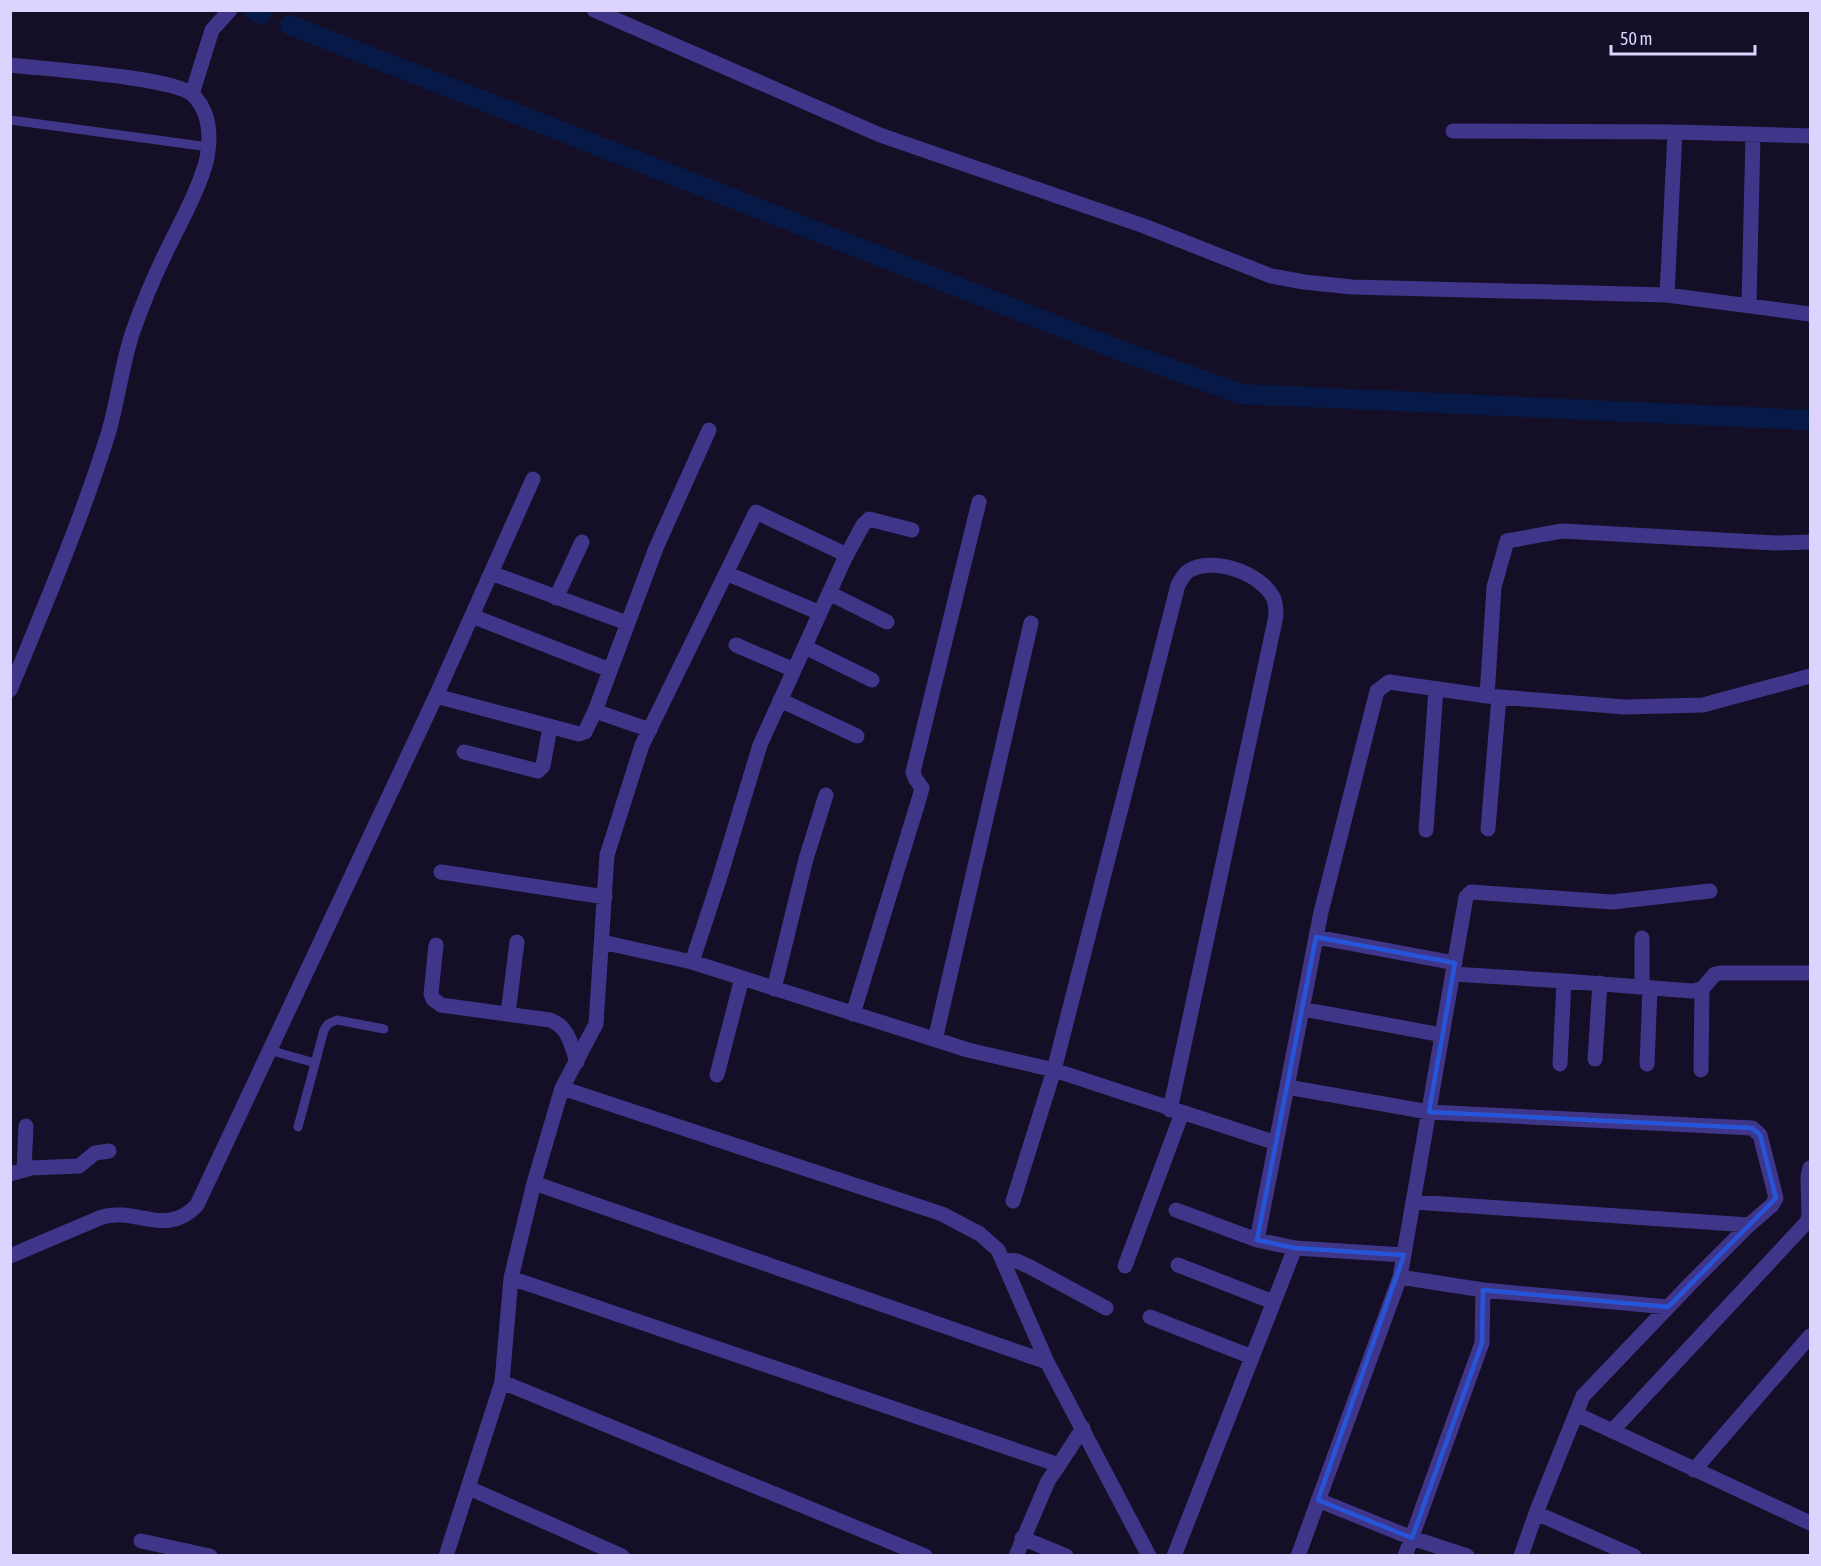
<svg xmlns="http://www.w3.org/2000/svg" width="1821" height="1566" font-family="'Asap Condensed',sans-serif">
	<rect width="100%" height="100%" fill="#140e27"/>
	<g fill="none" stroke-linecap="round" stroke-linejoin="round">
		<path stroke="#071a47" stroke-width="20" d="M253,10L261,14
			M290,25L1119,350L1241,394L1810,420"/>
		<path stroke="#3f3689" stroke-width="9" d="M10,120L209,147
			M269,1050L315,1063
			M298,1127L324,1030L328,1024L337,1020L384,1029"/>
		<path stroke="#3f3689" stroke-width="15" d="M594,10L880,135L1144,226L1271,276L1304,282L1352,287L1667,295L1810,314
			M10,65C43,69 174,77 193,95C210,112 211,136 207,158C201,184 183,218 171,242C156,272 143,302 132,334C122,365 118,399 109,431C82,519 45,605 10,690
			M192,94L212,30L230,10
			M1453,131L1675,132L1810,136
			M1667,295L1675,132
			M1749,305L1753,135
			M491,573L627,623
			M726,573L820,613
			M829,593L887,622
			M556,598L582,542
			M472,616L610,670
			M736,645L794,670
			M805,647L872,680
			M436,696L579,734L585,732L595,711L650,730
			M1487,696L1494,587L1507,541L1562,531L1775,543L1810,542
			M780,700L857,736
			M595,711L656,548L709,430
			M464,752L538,771L543,766L550,727
			M1488,829L1499,697
			M1426,830L1436,689
			M441,872L605,897
			M1316,937L1455,963
			M602,942L692,962L968,1050L1054,1070L1178,585C1181,580 1184,573 1190,570C1215,557 1260,573 1273,597C1276,603 1276,610 1276,616L1170,1110
			M436,945L431,994L433,999L441,1005L550,1020C569,1027 571,1045 577,1062
			M692,962L719,880L760,745L845,558L863,525L869,519L912,530
			M1453,974L1564,981L1692,991L1702,989L1715,974L1720,973H1810
			M1642,987V938
			M774,989L806,859L826,795
			M1302,1009L1442,1035
			M508,1014L517,942
			M853,1014L919,799L922,788L915,778L913,772L979,502
			M935,1040L1031,623
			M1595,1059L1600,983
			M1560,1064L1564,981
			M1647,1064L1650,988
			M1701,1070L1702,989
			M717,1075L742,978
			M1287,1087L1429,1112L1752,1128L1760,1135L1776,1198L1772,1205L1749,1225L1693,1281L1583,1396L1536,1513L1521,1556
			M562,1088L942,1214L980,1234L998,1250L1047,1362L1149,1556
			M24,1169L26,1126
			M10,1174L31,1168L79,1166L95,1153L109,1151
			M534,1183L1047,1362
			M1013,1201L1054,1070L1276,1143L1321,912L1377,691L1389,682L1487,696L1625,707L1703,705L1810,676
			M1414,1202L1749,1225
			M1176,1210L1257,1240L1295,1248L1404,1255
			M1257,1240L1276,1143
			M10,1256L102,1217C137,1207 166,1238 197,1205L436,696L533,479
			M1002,1259L1017,1261L1030,1267L1106,1308
			M1178,1265L1273,1302
			M1125,1266L1182,1113
			M1400,1277L1483,1290L1668,1307
			M511,1278L1059,1465L1048,1481L1016,1556
			M1150,1317L1252,1357
			M502,1382L925,1556
			M1576,1414L1810,1523
			M1612,1431L1807,1222L1809,1216L1808,1177L1810,1168
			M1059,1465L1083,1428
			M1694,1470L1810,1336
			M469,1488L622,1556
			M1318,1500L1412,1538L1467,1556
			M1536,1513L1634,1556
			M1022,1538L1066,1556
			M141,1541L210,1556
			M446,1556L502,1382L511,1278L534,1183L562,1088L596,1024L607,855L642,745L756,512L847,555
			M1174,1556L1295,1248
			M1298,1556L1400,1277L1466,897L1471,892L1612,902L1710,891
			M1405,1556L1482,1343L1483,1290"/>
	</g>
	<path fill="none" stroke="#2755da" stroke-width="4.5" stroke-linejoin="round" d="M1316,937L1455,963L1429,1112L1752,1128L1760,1135L1776,1198L1668,1307L1483,1290L1482,1343L1412,1538L1318,1500L1404,1255L1295,1248L1257,1240Z"/>
	<rect width="1821" height="1566" fill="none" stroke="#dcd4ff" stroke-width="24"/>
	<path d="M1611 45v9h144v-9" fill="none" stroke="#dcd4ff" stroke-width="3"/>
	<text x="1620" y="45" font-size="18" fill="#dcd4ff" stroke="#140e27" stroke-width="4.5" paint-order="stroke">50 m</text>
</svg>
